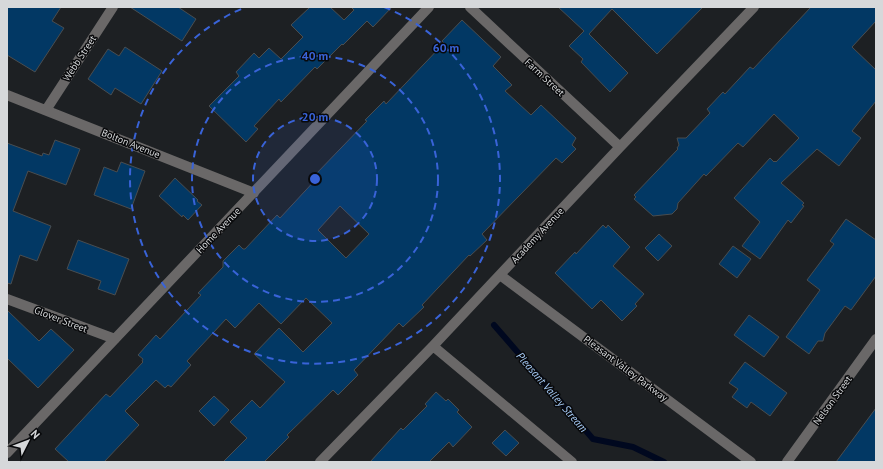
<svg xmlns="http://www.w3.org/2000/svg" width="883" height="469" font-family="'PT Sans',sans-serif">
	<rect width="100%" height="100%" fill="#1d2023"/>
	<g fill="none" stroke-linecap="round" stroke-linejoin="round">
		<path stroke="#00081f" stroke-width="6" d="M494,325L593,439L633,447L664,462"/>
	</g>
	<path fill="#023864" stroke="#494d50" fill-rule="evenodd" d="M7,7H61L52,21L64,28L35,72L7,55Z
		M130,7H178L196,19L182,41Z
		M310,7H330L344,20L354,10L351,7H392L373,27L367,21L343,45L342,44L317,69L315,67L281,102L279,99L254,126L258,129L246,142L209,106L239,76L236,72L254,53L259,58L269,48L281,59L303,37L291,25Z
		M558,7H703L657,54L612,9L589,34L628,73L610,92L581,62L583,59L569,46L584,31Z
		M811,7H876V21L852,47L876,70V101L852,131L861,138L839,166L817,149L781,183L804,203L802,205L804,206L791,223L788,220L760,259L742,246L760,222L734,198L770,158L774,162L775,161L776,162L799,138L774,114L743,147L738,143L706,176L704,174L678,203L677,209L672,214L653,216L634,199L636,197L634,195L678,149L677,148L679,145L677,138H686L710,113L707,109L723,92L725,94L750,67L753,69Z
		M462,20L501,57L493,66L512,85L505,91L531,115L541,105L576,138L572,145L576,149L562,163L556,158L482,234L487,240L470,256L469,255L422,305L424,307L403,327L399,323L354,370L358,375L338,395L333,390L287,435L289,437L264,462H223L247,438L230,422L252,400L260,408L285,382L254,354L279,328L303,352L332,323L306,298L281,324L259,303L235,328L226,319L187,361L191,365L171,387L168,385L165,388L156,380L125,411L139,425L104,462H69L55,449L106,394L110,397L143,362L142,361L143,359L138,355L156,335L160,339L201,295L198,293L223,267V261L239,245L243,249H245L277,215L280,218L318,177L315,175L367,121L365,120L384,101L386,104L444,43L442,41ZM340,206L369,234L346,258L318,230Z
		M125,47L162,71L141,104L115,88L111,95L88,79L108,49L119,56Z
		M55,140L80,149L66,185L28,171L13,211L51,226L37,261L20,255L11,284L7,283V143L42,156L43,153L49,155Z
		M121,162L145,171L131,209L94,195L104,167L117,172Z
		M175,178L198,200L197,201L202,205L188,220L183,215L182,217L159,196Z
		M846,219L876,240V276L851,310L845,306L825,333L823,341H818L809,354L786,337L820,290L807,280L834,244L830,241Z
		M603,225L606,228L608,225L630,247L613,266L644,294L635,304L637,306L622,321L601,300L592,309L555,273L575,252L576,254Z
		M659,234L672,246L658,261L645,248Z
		M78,240L129,259L115,295L98,289L101,281L67,269Z
		M733,246L751,259L737,278L719,264Z
		M7,310L39,341L51,329L74,350L38,388L7,358Z
		M749,315L779,337L764,357L734,335Z
		M745,362L787,393L770,416L751,402L747,408L732,397L738,389L729,383Z
		M436,392L446,401L448,399L459,410L457,412L472,427L453,447L449,442L429,462H370L401,428L403,430L427,406L425,404Z
		M214,396L229,410L214,426L199,411Z
		M876,408V462H836Z
		M505,430L519,443L506,456L492,443Z"/>
	<g fill="none" stroke-linecap="round" stroke-linejoin="round">
		<path stroke="#6a6868" stroke-width="10" d="M470,7L620,147
			M7,95L254,193
			M46,110L113,7
			M500,275L751,462
			M7,299L115,339
			M433,346L572,462
			M7,453L429,7
			M320,462L433,346L620,147L754,7
			M787,462L876,339"/>
	</g>
	<circle cx="315" cy="179" r="62" fill="#3963d8" fill-opacity=".12"/>
	<g fill="none" stroke="#3963d8" stroke-width="2" stroke-dasharray="7 5">
		<circle cx="315" cy="179" r="62"/>
		<circle cx="315" cy="179" r="123"/>
		<path d="M384 7A185 185 0 1 1 246 7"/>
	</g>
	<g text-anchor="middle" stroke-width="3" stroke-linejoin="round" paint-order="stroke">
		<g font-size="10" fill="#d6d8da" stroke="#08090b">
			<text transform="translate(79 58) rotate(-57)" y="4">Webb Street</text>
			<text transform="translate(545 77) rotate(43)" y="4">Farm Street</text>
			<text transform="translate(131 143) rotate(22)" y="4">Bolton Avenue</text>
			<text transform="translate(218 230) rotate(-46)" y="4">Home Avenue</text>
			<text transform="translate(537 235) rotate(-47)" y="4">Academy Avenue</text>
			<text transform="translate(61 319) rotate(21)" y="4">Glover Street</text>
			<text transform="translate(626 368) rotate(37)" y="4">Pleasant Valley Parkway</text>
			<text transform="translate(832 400) rotate(-54)" y="4">Nelson Street</text>
		</g>
		<g font-size="11" font-style="italic" fill="#a6cbf7" stroke="#08090b">
			<text transform="translate(552 392) rotate(49)" y="4">Pleasant Valley Stream</text>
		</g>
	</g>
	<circle cx="315" cy="179" r="6" fill="#3963d8" stroke="#08090b" stroke-width="2"/>
	<g font-size="12" text-anchor="middle" font-weight="bold" fill="#3963d8" stroke="#08090b" stroke-width="3" stroke-linejoin="round" paint-order="stroke">
		<text x="446" y="52">60 m</text>
		<text x="315" y="60">40 m</text>
		<text x="315" y="121">20 m</text>
	</g>
	<rect width="883" height="469" fill="none" stroke="#d6d8da" stroke-width="16"/>
	<g transform="translate(28 441) rotate(48)" stroke="#08090b" stroke-width="3" paint-order="stroke">
	<path d="M0-3L7 15L0 10L-7 15Z" fill="#d6d8da"/>
	<text y="-6" font-size="11" font-weight="bold" text-anchor="middle" fill="#d6d8da">N</text>
	</g>
</svg>
